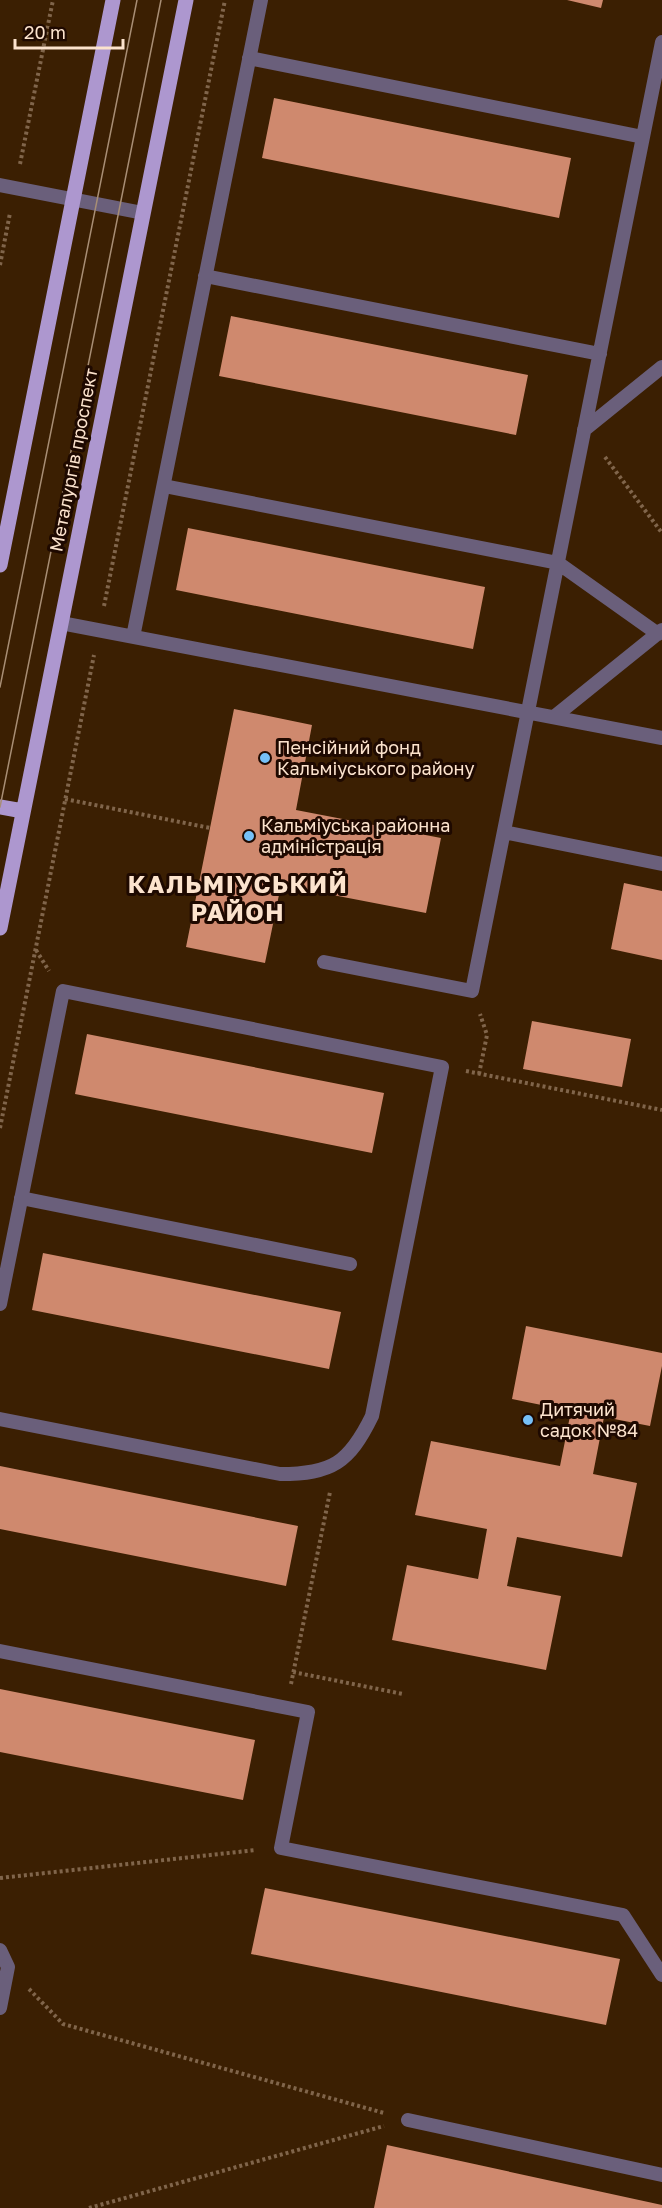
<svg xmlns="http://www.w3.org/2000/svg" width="662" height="2208" font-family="'Golos Text',sans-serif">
	<rect width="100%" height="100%" fill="#3b1f02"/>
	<path fill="#cf896e" d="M567,0H603L601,8Z
		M274,98L571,158L559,218L262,158Z
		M231,316L528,375L516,435L219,376Z
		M188,528L485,587L473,649L176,590Z
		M234,709L312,725L296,810L441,838L426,913L281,885L265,963L186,947Z
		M624,883L662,891V960L611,949Z
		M532,1021L631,1039L622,1087L523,1069Z
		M87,1034L384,1093L372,1153L75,1094Z
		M43,1253L341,1312L329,1369L32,1310Z
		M526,1326L662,1353V1366L650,1426L604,1417L593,1474L637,1483L622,1557L517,1537L507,1586L561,1596L546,1670L392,1640L407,1565L478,1579L487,1529L415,1515L431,1441L560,1466L571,1411L512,1399Z
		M0,1466L298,1526L286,1586L0,1529Z
		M0,1689L255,1740L243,1800L0,1752Z
		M265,1888L620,1959L606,2025L251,1954Z
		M387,2145L662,2205V2208H374Z"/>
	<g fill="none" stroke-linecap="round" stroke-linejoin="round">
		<path stroke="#80654b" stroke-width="4" stroke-dasharray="3 3" stroke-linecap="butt" d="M20,164L53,0
			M0,265L10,213
			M605,457L662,533
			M104,606L225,0
			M65,799L210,828
			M36,950L49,971
			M466,1071L662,1110
			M479,1074L487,1035L480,1014
			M0,1128L94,655
			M293,1672L403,1694
			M291,1684L330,1492
			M0,1878L256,1850
			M29,1989L63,2024L384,2113
			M89,2208L384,2126"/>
		<path stroke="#6a5f7b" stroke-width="14" d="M249,58L643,137
			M0,185L143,213
			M205,276L600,354
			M584,430L662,367
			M164,486L558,563L658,634
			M61,623L662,738
			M133,637L261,0
			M554,717L662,630
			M504,832L662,864
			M324,962L472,991L662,42
			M21,1198L350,1264
			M0,1304L63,991L442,1067L372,1416C349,1463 332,1474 280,1474L0,1419
			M0,1651L308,1712L281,1848L623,1915L662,1975
			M0,1950L8,1967L0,2008
			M408,2120L662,2175"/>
		<path stroke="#ad97cf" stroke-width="15" d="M0,565L113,0
			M0,807L23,811
			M0,928L186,0"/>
		<path stroke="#a88e75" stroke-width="1.5" d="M0,687L137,0
			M0,807L161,0"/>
	</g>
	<g fill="#76c0f7" stroke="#1e0900" stroke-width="2">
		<circle cx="265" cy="758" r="6"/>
		<circle cx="249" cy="836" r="6"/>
		<circle cx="528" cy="1420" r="6"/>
	</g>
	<g text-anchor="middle" stroke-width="6" stroke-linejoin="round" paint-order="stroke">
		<g font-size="18" fill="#fce3cd" stroke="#1e0900">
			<text transform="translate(74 460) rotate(-79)" y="6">Металургів проспект</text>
		</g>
		<g font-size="18" fill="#fce3cd" stroke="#1e0900" text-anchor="start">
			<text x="277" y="754">Пенсійний фонд<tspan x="277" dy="21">Кальміуського району</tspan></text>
			<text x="261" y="832">Кальміуська районна<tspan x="261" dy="21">адміністрація</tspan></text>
			<text x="540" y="1416">Дитячий<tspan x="540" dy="21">садок №84</tspan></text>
		</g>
		<g font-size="24" font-weight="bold" letter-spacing="1.5" fill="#fce3cd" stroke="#1e0900">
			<text x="238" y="893">КАЛЬМІУСЬКИЙ<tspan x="238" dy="28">РАЙОН</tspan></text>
		</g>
	</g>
	<path d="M15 39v9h108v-9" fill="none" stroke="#fce3cd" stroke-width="3"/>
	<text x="24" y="39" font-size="18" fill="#fce3cd" stroke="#1e0900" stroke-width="4.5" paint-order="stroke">20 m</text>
</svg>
